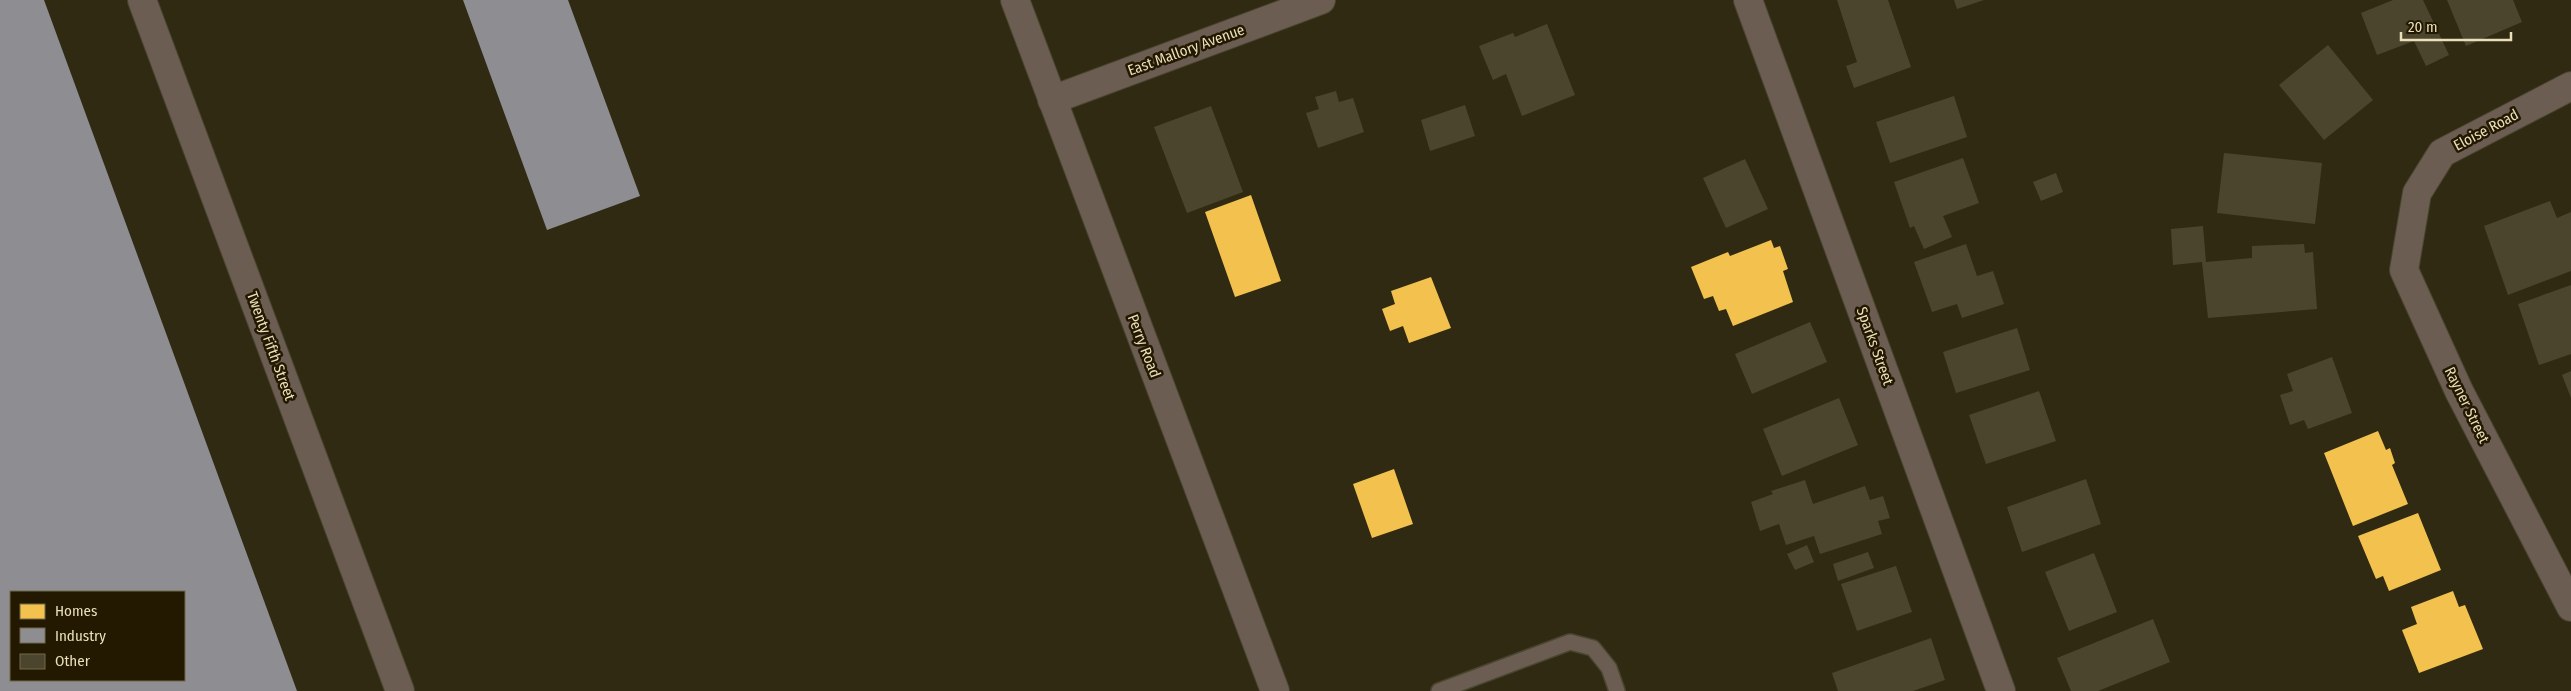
<svg xmlns="http://www.w3.org/2000/svg" width="2571" height="691" font-family="'Fira Sans Condensed',sans-serif">
	<rect width="100%" height="100%" fill="#302a13"/>
	<path fill="#f2c14e" d="M1251,195L1281,281L1235,297L1205,212Z
		M1771,240L1774,248L1780,246L1788,269L1783,271L1793,302L1733,326L1726,309L1719,311L1713,296L1704,299L1691,267L1728,252L1730,256Z
		M1431,277L1451,328L1409,343L1403,326L1390,331L1382,309L1395,304L1391,291Z
		M2378,431L2386,450L2390,448L2395,463L2392,465L2408,504L2353,526L2324,453Z
		M1394,469L1413,524L1372,538L1353,484Z
		M2418,513L2441,570L2389,591L2383,576L2376,579L2358,536Z
		M2453,591L2459,607L2465,605L2483,649L2419,673L2402,630L2417,624L2411,607Z"/>
	<path fill="#8d8d92" fill-rule="evenodd" d="M0,0H44L297,691H0ZM11,592H184V680H11Z
		M463,0H568L640,196L547,230Z"/>
	<path fill="#4c452e" d="M1837,0H1888L1911,67L1854,88L1846,66L1857,62Z
		M1954,0H1984L1957,9Z
		M2393,0H2423L2449,55L2426,66L2414,41L2377,55L2361,13Z
		M2447,0H2513L2522,22L2466,46Z
		M1547,24L1575,95L1522,116L1506,74L1493,80L1479,46L1513,33L1515,37Z
		M2328,45L2373,100L2324,140L2279,85Z
		M1336,91L1339,102L1353,98L1364,132L1318,148L1306,113L1319,109L1315,97Z
		M1954,96L1967,137L1890,163L1876,122Z
		M1465,105L1475,136L1430,151L1421,120Z
		M1211,106L1243,192L1187,213L1154,127Z
		M2224,153L2322,163L2315,224L2217,213Z
		M1963,158L1979,203L1943,216L1952,237L1924,249L1914,226L1910,228L1894,182Z
		M1745,159L1768,209L1726,228L1703,178Z
		M2056,173L2063,192L2041,201L2033,182Z
		M2550,201L2557,218L2571,212V271L2508,295L2484,226Z
		M2203,226L2206,262L2252,258V246L2304,244L2305,253L2313,252L2317,309L2208,318L2202,262L2173,265L2171,229Z
		M1966,244L1977,276L1993,271L2004,304L1962,318L1957,304L1932,312L1914,262Z
		M2571,285V354L2539,365L2518,304Z
		M1810,322L1827,362L1752,394L1735,354Z
		M2017,328L2030,370L1956,393L1943,352Z
		M2332,357L2352,413L2308,429L2304,420L2290,425L2280,395L2293,391L2287,374Z
		M2571,371V398L2562,375Z
		M2039,391L2056,441L1986,464L1969,415Z
		M1839,398L1858,445L1782,476L1763,429Z
		M2086,479L2101,524L2022,552L2007,507Z
		M1805,480L1813,504L1865,486L1870,500L1883,496L1890,518L1878,521L1882,534L1820,554L1814,536L1786,545L1779,524L1760,531L1751,502L1773,494L1771,491Z
		M1807,545L1814,562L1795,570L1787,554Z
		M1868,552L1874,568L1838,581L1833,564Z
		M2094,553L2117,612L2069,631L2045,572Z
		M1896,566L1912,612L1857,631L1841,584Z
		M2153,619L2170,662L2098,691H2071L2057,658Z
		M1931,638L1945,680L1913,691H1838L1832,673Z"/>
	<g fill="none" stroke-linecap="round" stroke-linejoin="round">
		<defs>
			<path id="service" d="M1439,691L1570,642L1593,648L1609,668L1617,691"/>
			<path id="minor" d="M142,0L400,691
				M1748,0L2001,691
				M2571,86L2442,153L2417,193L2404,270L2459,391L2571,607
				M1052,100L1321,0"/>
			<path id="tertiary" d="M1015,0L1275,691"/>
		</defs>
		<use href="#service" stroke="#4b4530" stroke-width="18"/>
		<use href="#minor" stroke="#4b4530" stroke-width="30"/>
		<use href="#tertiary" stroke="#4b4530" stroke-width="30"/>
		<use href="#service" stroke="#6b5d52" stroke-width="15"/>
		<use href="#minor" stroke="#6b5d52" stroke-width="28"/>
		<use href="#tertiary" stroke="#6b5d52" stroke-width="28"/>
	</g>
	<g text-anchor="middle" stroke-width="5" stroke-linejoin="round" paint-order="stroke">
		<g font-size="15" fill="#eadfba" stroke="#221900">
			<text transform="translate(1186 50) rotate(-20)" y="5">East Mallory Avenue</text>
			<text transform="translate(2486 130) rotate(-28)" y="5">Eloise Road</text>
			<text transform="translate(271 346) rotate(70)" y="5">Twenty Fifth Street</text>
			<text transform="translate(1144 346) rotate(69)" y="5">Perry Road</text>
			<text transform="translate(1875 346) rotate(70)" y="5">Sparks Street</text>
			<text transform="translate(2467 405) rotate(64)" y="5">Rayner Street</text>
		</g>
	</g>
	<rect x="10" y="591" width="175" height="90" fill="#221900" stroke="#72684a"/>
	<rect x="20" y="604" width="25" height="15" fill="#f2c14e" stroke="#72684a"/>
	<text x="55" y="616" font-size="15" fill="#eadfba">Homes</text>
	<rect x="20" y="628" width="25" height="15" fill="#8d8d92" stroke="#72684a"/>
	<text x="55" y="641" font-size="15" fill="#eadfba">Industry</text>
	<rect x="20" y="654" width="25" height="15" fill="#4c452e" stroke="#72684a"/>
	<text x="55" y="666" font-size="15" fill="#eadfba">Other</text>
	<path d="M2401 32v8h110v-8" fill="none" stroke="#eadfba" stroke-width="2.5"/>
	<text x="2408" y="32" font-size="15" fill="#eadfba" stroke="#221900" stroke-width="4" paint-order="stroke">20 m</text>
</svg>
